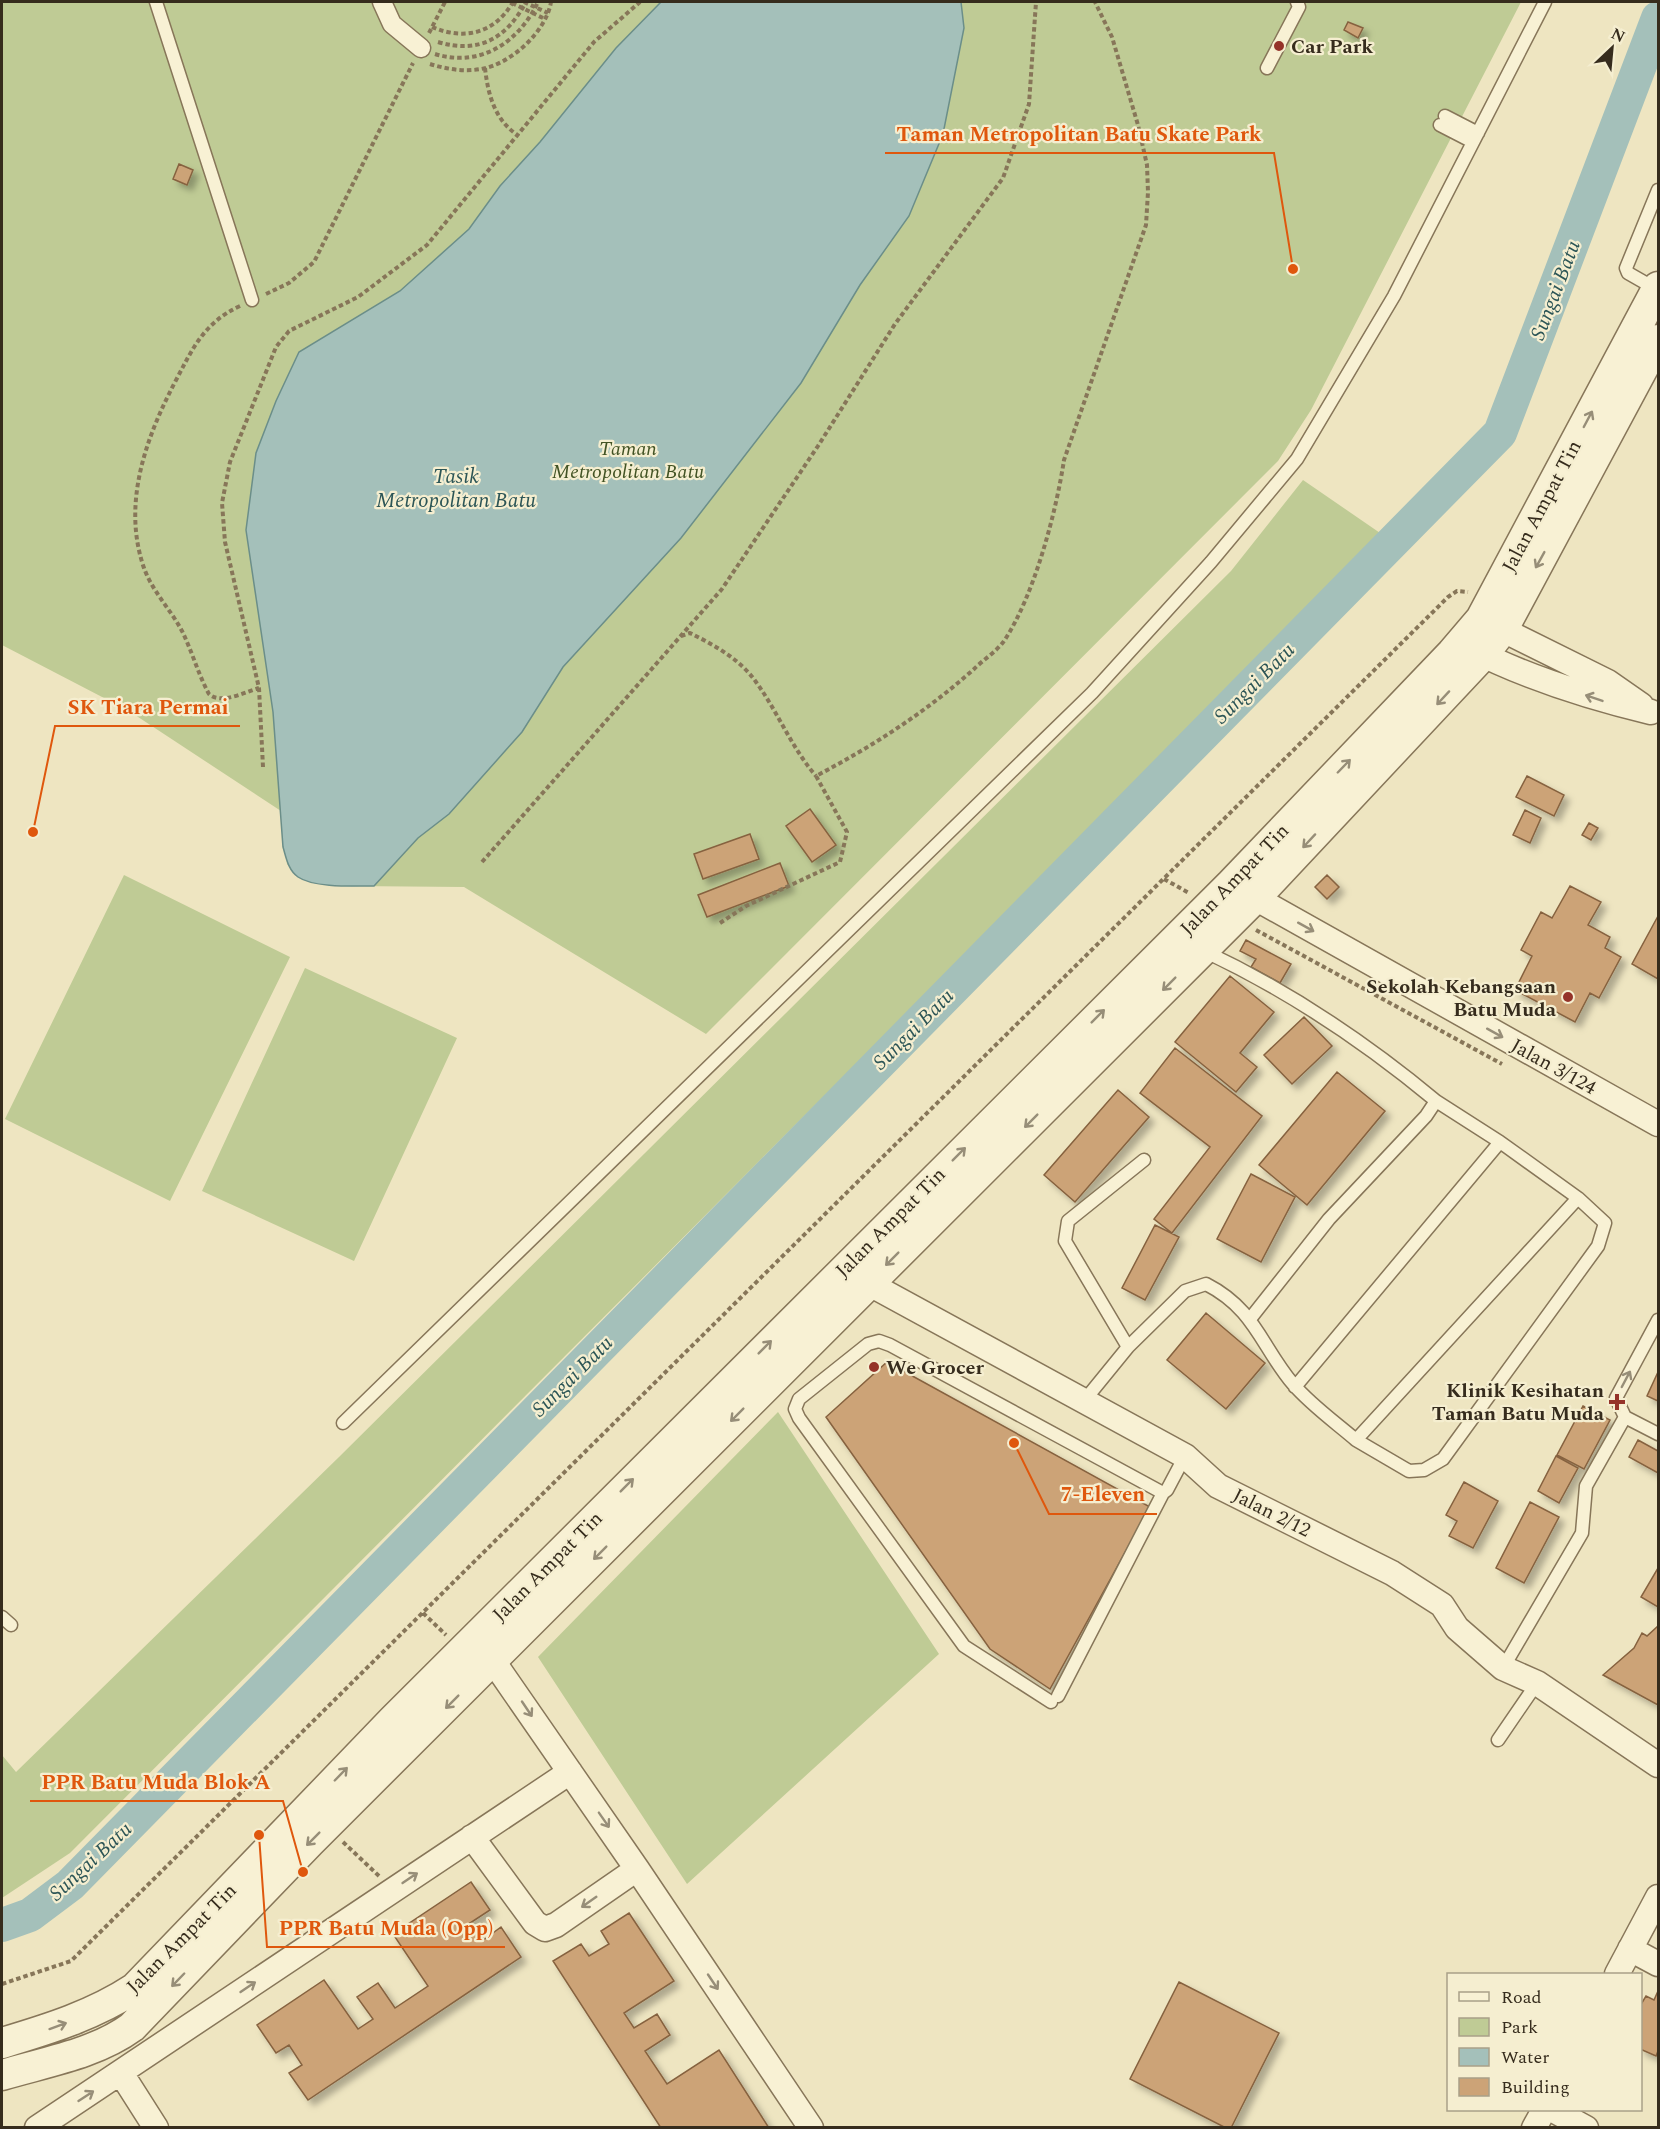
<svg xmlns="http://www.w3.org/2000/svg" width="1660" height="2129" font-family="Spectral,serif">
	<defs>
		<filter id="shadow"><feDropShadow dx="5.5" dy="5.5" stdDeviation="3" flood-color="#0004"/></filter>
	</defs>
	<rect width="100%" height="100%" fill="#eee5c1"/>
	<path fill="#bfcb95" d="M2,2H1521L1311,410L1278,461L706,1034L464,887L351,886L322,884L298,877L287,864L281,811L129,711L2,645Z
		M1303,480L1383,535L70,1853L2,1898V1755L16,1772L339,1457L1231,571Z
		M124,875L290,957L170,1201L5,1119Z
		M305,968L457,1038L354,1261L202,1191Z
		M778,1412L939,1654L687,1884L538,1657Z"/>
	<path fill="#a4c0ba" stroke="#6b8e89" stroke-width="1.5" d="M661,2H961L964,28L943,134L909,216L860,285L801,383L681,538L563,667L522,732L449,814L418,838L374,886C354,886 314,888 298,877C288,870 286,857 283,847L273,712L246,530L256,453L276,401L299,352L400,291L469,229L500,186L540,142L616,48Z"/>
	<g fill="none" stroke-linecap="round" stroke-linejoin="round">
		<path stroke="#a4c0ba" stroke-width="34" d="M2,1925L30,1915L70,1885L1500,433L1658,18"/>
	</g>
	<path fill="#cca377" stroke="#86623f" stroke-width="1.5" filter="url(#shadow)" d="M1348,22L1363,28L1358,38L1344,30Z
		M179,164L193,170L187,185L173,179Z
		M1527,776L1564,795L1554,816L1516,797Z
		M810,809L836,845L812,862L786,826Z
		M1525,810L1541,818L1530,843L1513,835Z
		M1589,823L1598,828L1591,840L1582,835Z
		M750,834L759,859L703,879L694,854Z
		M780,863L789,886L707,917L698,895Z
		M1327,875L1339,887L1327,899L1315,887Z
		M1570,886L1601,902L1588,925L1610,937L1605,948L1621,957L1599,998L1590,993L1575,1022L1515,990L1532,956L1521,950L1541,912L1552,918Z
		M1658,916V979L1632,964Z
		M1246,940L1291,964L1280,983L1251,967L1256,959L1240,951Z
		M1230,976L1274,1012L1240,1053L1257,1067L1236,1092L1175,1042Z
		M1304,1017L1332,1046L1292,1084L1264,1055Z
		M1175,1048L1262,1116L1172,1233L1154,1219L1210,1147L1140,1093Z
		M1337,1072L1385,1111L1307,1205L1259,1165Z
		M1118,1090L1149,1117L1075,1202L1044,1175Z
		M1251,1174L1295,1197L1261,1262L1217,1239Z
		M1155,1225L1179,1237L1145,1300L1122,1288Z
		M1206,1313L1265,1363L1226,1409L1167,1360Z
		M887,1362L1150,1507L1050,1689L990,1649L826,1417Z
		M1658,1372V1401L1647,1396Z
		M1583,1406L1610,1420L1584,1469L1557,1455Z
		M1638,1440L1658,1451V1473L1629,1457Z
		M1556,1456L1578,1468L1559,1503L1538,1491Z
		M1464,1482L1498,1501L1473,1548L1449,1536L1457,1521L1446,1515Z
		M1530,1502L1559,1517L1524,1583L1496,1568Z
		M1658,1568V1607L1641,1597Z
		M1658,1626V1705L1603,1675L1634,1648L1642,1633L1647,1636Z
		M471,1882L490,1910L470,1923L482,1941L501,1927L521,1957L308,2100L289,2073L302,2065L289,2045L276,2053L257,2025L324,1980L358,2029L373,2019L357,1997L378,1983L395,2008L428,1986L393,1934Z
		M629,1913L674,1981L624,2013L634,2028L657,2014L670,2035L645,2051L667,2084L719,2050L769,2128H661L553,1961L581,1944L589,1956L609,1944L601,1931Z
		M1179,1982L1279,2033L1231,2128H1226L1130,2079Z
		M1658,1991V2051L1656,2056L1640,2049V2006L1646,1996L1654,2000Z"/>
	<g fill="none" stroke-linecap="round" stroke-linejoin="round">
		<defs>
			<path id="service" d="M156,2L252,300
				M1267,68L1299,7L1297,2
				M1445,116L1478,133
				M1440,125L1473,142
				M1656,289L1628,273L1626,268L1658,190
				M1204,951C1287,990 1365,1042 1436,1101L1426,1116L1329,1219L1250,1319
				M1436,1101L1500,1142
				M1658,1320L1616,1398L1625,1417L1658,1434
				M1128,1347L1065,1241L1068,1221L1144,1160
				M1084,1401L1128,1347L1185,1291L1206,1284C1255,1309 1261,1346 1293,1384C1311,1405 1335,1422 1356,1440L1578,1198L1500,1142L1295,1387
				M343,1423L1092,693L1211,562L1297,459L1394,296L1545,2
				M1356,1440L1409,1471L1424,1470L1443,1459L1598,1246L1605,1223L1578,1198
				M1163,1493L1167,1490L1185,1456
				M2,1617L11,1625
				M1503,1668L1582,1533L1586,1486L1625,1417
				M1051,1702L964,1646L799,1418L795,1409L799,1399L868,1344L879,1341L890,1345L1163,1493L1058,1696
				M1498,1740L1537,1683"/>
			<path id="pedestrian" d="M382,2L392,24L421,48"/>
			<path id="minor" d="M1487,622L1608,682L1641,705
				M1467,647C1525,677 1588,697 1651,712
				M1241,890L1658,1124
				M853,1275L1185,1456L1218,1486L1392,1573L1442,1605L1457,1628L1503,1668L1537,1683L1658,1765
				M493,1661L637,1869L811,2128
				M472,1837L535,1923L545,1929L556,1925L637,1869
				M1630,1949L1658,1964
				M1617,1974L1658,1897
				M121,2073L156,2128
				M1553,2110L1586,2128
				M37,2128L570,1772
				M1534,2128L1544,2110"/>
			<path id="tertiary" d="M2,2043C49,2029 94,2015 135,1988L393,1720L1231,884L1452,653L1481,619L1658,287
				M2,2075C45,2062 95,2054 132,2027L310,1842L1255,898L1483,655L1503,629L1658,340"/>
		</defs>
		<use href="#service" stroke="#877659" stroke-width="15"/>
		<use href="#pedestrian" stroke="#877659" stroke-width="21"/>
		<use href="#minor" stroke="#877659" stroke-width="27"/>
		<use href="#tertiary" stroke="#877659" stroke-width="33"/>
		<path stroke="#877659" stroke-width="4" stroke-dasharray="4.5 3" stroke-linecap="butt" d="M524,2L548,13
			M512,3L545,19
			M432,27C465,41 495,33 513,2
			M429,33L445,2
			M438,42C479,54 506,39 526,2
			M435,54C481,68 519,42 538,2
			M430,64C446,69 464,72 481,69C511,64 546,32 551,2
			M485,68C488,95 495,121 519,136
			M266,294L289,283L314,262L413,63
			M240,306C203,323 192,350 174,384C145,440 122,505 144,568C152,591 171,610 182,631C192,651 198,674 209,694C221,705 245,692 259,688
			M681,636L690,633C714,645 740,659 756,682C778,712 791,747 816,776
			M263,767L259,688L225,542L222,503L230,462L276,347L289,331L358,297L427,245L594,42L640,2
			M482,862L722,589L818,446L895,324L1003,178L1029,104L1036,2
			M1164,879L1189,893
			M720,923L746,906L840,862L847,832L816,776C873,746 926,712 974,669C983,660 997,651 1004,641C1034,596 1056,513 1064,460L1146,225L1148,192L1147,165L1138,125L1112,37L1095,2
			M1256,930L1502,1064
			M423,1613L446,1635
			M343,1842L379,1876
			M2,1984L71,1961L1448,597L1457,591L1468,592"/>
		<use href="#service" stroke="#f8f1d4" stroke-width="12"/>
		<use href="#pedestrian" stroke="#f8f1d4" stroke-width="18"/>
		<use href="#minor" stroke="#f8f1d4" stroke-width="24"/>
		<use href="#tertiary" stroke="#f8f1d4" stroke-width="30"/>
	</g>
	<defs><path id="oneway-shaft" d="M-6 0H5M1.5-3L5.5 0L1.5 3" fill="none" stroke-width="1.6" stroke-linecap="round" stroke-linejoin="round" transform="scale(1.5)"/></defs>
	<g stroke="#978e78">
		<use href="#oneway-shaft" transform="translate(1588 419) rotate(-62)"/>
		<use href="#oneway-shaft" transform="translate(1540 560) rotate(119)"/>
		<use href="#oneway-shaft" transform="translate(1443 698) rotate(133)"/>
		<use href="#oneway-shaft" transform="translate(1594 698) rotate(-161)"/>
		<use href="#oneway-shaft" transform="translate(1344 766) rotate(-46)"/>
		<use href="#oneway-shaft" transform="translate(1309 841) rotate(133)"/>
		<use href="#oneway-shaft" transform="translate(1306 927) rotate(29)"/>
		<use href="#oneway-shaft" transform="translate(1169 984) rotate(135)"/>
		<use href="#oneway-shaft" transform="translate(1098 1016) rotate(-45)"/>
		<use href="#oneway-shaft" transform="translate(1495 1033) rotate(29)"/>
		<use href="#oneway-shaft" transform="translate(1031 1121) rotate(135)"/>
		<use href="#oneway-shaft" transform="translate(959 1154) rotate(-45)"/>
		<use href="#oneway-shaft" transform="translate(892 1259) rotate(135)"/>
		<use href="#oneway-shaft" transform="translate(765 1347) rotate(-45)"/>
		<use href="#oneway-shaft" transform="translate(1626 1379) rotate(-62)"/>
		<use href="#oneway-shaft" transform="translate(737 1415) rotate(135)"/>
		<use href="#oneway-shaft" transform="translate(627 1485) rotate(-45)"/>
		<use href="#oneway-shaft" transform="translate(600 1553) rotate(135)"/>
		<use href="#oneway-shaft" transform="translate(452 1702) rotate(135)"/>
		<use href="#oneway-shaft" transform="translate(527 1709) rotate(56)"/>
		<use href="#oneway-shaft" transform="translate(341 1774) rotate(-46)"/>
		<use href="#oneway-shaft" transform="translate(604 1820) rotate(55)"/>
		<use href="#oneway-shaft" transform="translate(313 1839) rotate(135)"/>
		<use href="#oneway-shaft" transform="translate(410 1878) rotate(-34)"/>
		<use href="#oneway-shaft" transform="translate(589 1902) rotate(145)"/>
		<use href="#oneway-shaft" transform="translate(178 1980) rotate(134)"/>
		<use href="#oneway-shaft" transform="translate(713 1982) rotate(56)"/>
		<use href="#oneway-shaft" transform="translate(248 1987) rotate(-34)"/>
		<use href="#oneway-shaft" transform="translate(58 2026) rotate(-20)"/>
		<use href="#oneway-shaft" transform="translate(86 2096) rotate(-33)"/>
	</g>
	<g fill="#953329" stroke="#f5eed0" stroke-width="2">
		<circle cx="1279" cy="46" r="6"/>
		<circle cx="1568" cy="997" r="6"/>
		<circle cx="874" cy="1367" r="6"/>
		<path d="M1614 1393h6v6h6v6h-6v6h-6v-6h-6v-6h6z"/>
	</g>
	<g text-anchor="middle" stroke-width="4.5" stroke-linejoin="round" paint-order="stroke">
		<g font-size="20" font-weight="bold" fill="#362c1d" stroke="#f5eed0" text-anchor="start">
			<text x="1291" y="53">Car Park</text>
			<text x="1556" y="993" text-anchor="end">Sekolah Kebangsaan<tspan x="1556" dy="23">Batu Muda</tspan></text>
			<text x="886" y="1374">We Grocer</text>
			<text x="1604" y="1397" text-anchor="end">Klinik Kesihatan<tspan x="1604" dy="23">Taman Batu Muda</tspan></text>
		</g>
		<g font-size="20" font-style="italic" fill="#425324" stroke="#f5eed0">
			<text x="628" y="455">Taman<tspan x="628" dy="23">Metropolitan Batu</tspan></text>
		</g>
		<g font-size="20" fill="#362c1d" stroke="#f5eed0">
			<text transform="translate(1541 506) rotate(-62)" y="7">Jalan Ampat Tin</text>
			<text transform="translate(1234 879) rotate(-46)" y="7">Jalan Ampat Tin</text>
			<text transform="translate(1554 1066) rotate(29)" y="7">Jalan 3/124</text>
			<text transform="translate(890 1222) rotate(-45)" y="7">Jalan Ampat Tin</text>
			<text transform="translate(1272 1512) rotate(27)" y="7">Jalan 2/12</text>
			<text transform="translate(547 1566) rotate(-45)" y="7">Jalan Ampat Tin</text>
			<text transform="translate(181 1938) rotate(-45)" y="7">Jalan Ampat Tin</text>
		</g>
		<g font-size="21" font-style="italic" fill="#2c5556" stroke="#f5eed0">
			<text transform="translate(1555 290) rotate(-69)" y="7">Sungai Batu</text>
			<text x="456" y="483">Tasik<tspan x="456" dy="24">Metropolitan Batu</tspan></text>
			<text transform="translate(1254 683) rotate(-45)" y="7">Sungai Batu</text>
			<text transform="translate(913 1029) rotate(-45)" y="7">Sungai Batu</text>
			<text transform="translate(572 1376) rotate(-45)" y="7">Sungai Batu</text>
			<text transform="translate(90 1861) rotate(-43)" y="7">Sungai Batu</text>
		</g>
	</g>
	<path fill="none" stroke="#df570d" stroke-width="2" d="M1293 269L1274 153H885M33 832L55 726H240M1014 1443L1049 1514H1157M303 1872L283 1801H30M259 1835L267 1947H505"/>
	<g fill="#df570d" stroke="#f5eed0" stroke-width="2">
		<circle cx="1293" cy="269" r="6"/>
		<circle cx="33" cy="832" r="6"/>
		<circle cx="1014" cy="1443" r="6"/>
		<circle cx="303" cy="1872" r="6"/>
		<circle cx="259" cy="1835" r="6"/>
	</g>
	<g font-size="21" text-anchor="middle" font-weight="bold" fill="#df570d" stroke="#f5eed0" stroke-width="4.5" stroke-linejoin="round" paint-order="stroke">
		<text x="1079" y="141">Taman Metropolitan Batu Skate Park</text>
		<text x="148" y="714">SK Tiara Permai</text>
		<text x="1103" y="1501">7-Eleven</text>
		<text x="156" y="1789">PPR Batu Muda Blok A</text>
		<text x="386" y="1935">PPR Batu Muda (Opp)</text>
	</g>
	<rect width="1660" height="2129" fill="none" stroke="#362c1d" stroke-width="6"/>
	<rect x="1447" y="1973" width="195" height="138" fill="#f5eed0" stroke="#a9a088" stroke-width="1.5"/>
	<rect x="1459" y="1992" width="30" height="9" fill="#f8f1d4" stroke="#a9a088" stroke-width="1.5"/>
	<text x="1501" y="2003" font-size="18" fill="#362c1d">Road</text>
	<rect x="1459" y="2018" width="30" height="18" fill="#bfcb95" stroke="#a9a088" stroke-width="1.5"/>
	<text x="1501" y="2033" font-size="18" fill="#362c1d">Park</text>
	<rect x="1459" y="2048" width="30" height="18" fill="#a4c0ba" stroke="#a9a088" stroke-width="1.5"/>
	<text x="1501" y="2063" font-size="18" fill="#362c1d">Water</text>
	<rect x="1459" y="2078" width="30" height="18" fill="#cca377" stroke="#a9a088" stroke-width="1.5"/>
	<text x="1501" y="2093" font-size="18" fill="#362c1d">Building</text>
	<g transform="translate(1612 48) rotate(26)" stroke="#f5eed0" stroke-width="4.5" paint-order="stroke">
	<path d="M0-4.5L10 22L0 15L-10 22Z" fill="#362c1d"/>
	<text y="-9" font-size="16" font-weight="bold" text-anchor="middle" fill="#362c1d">N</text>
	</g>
</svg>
